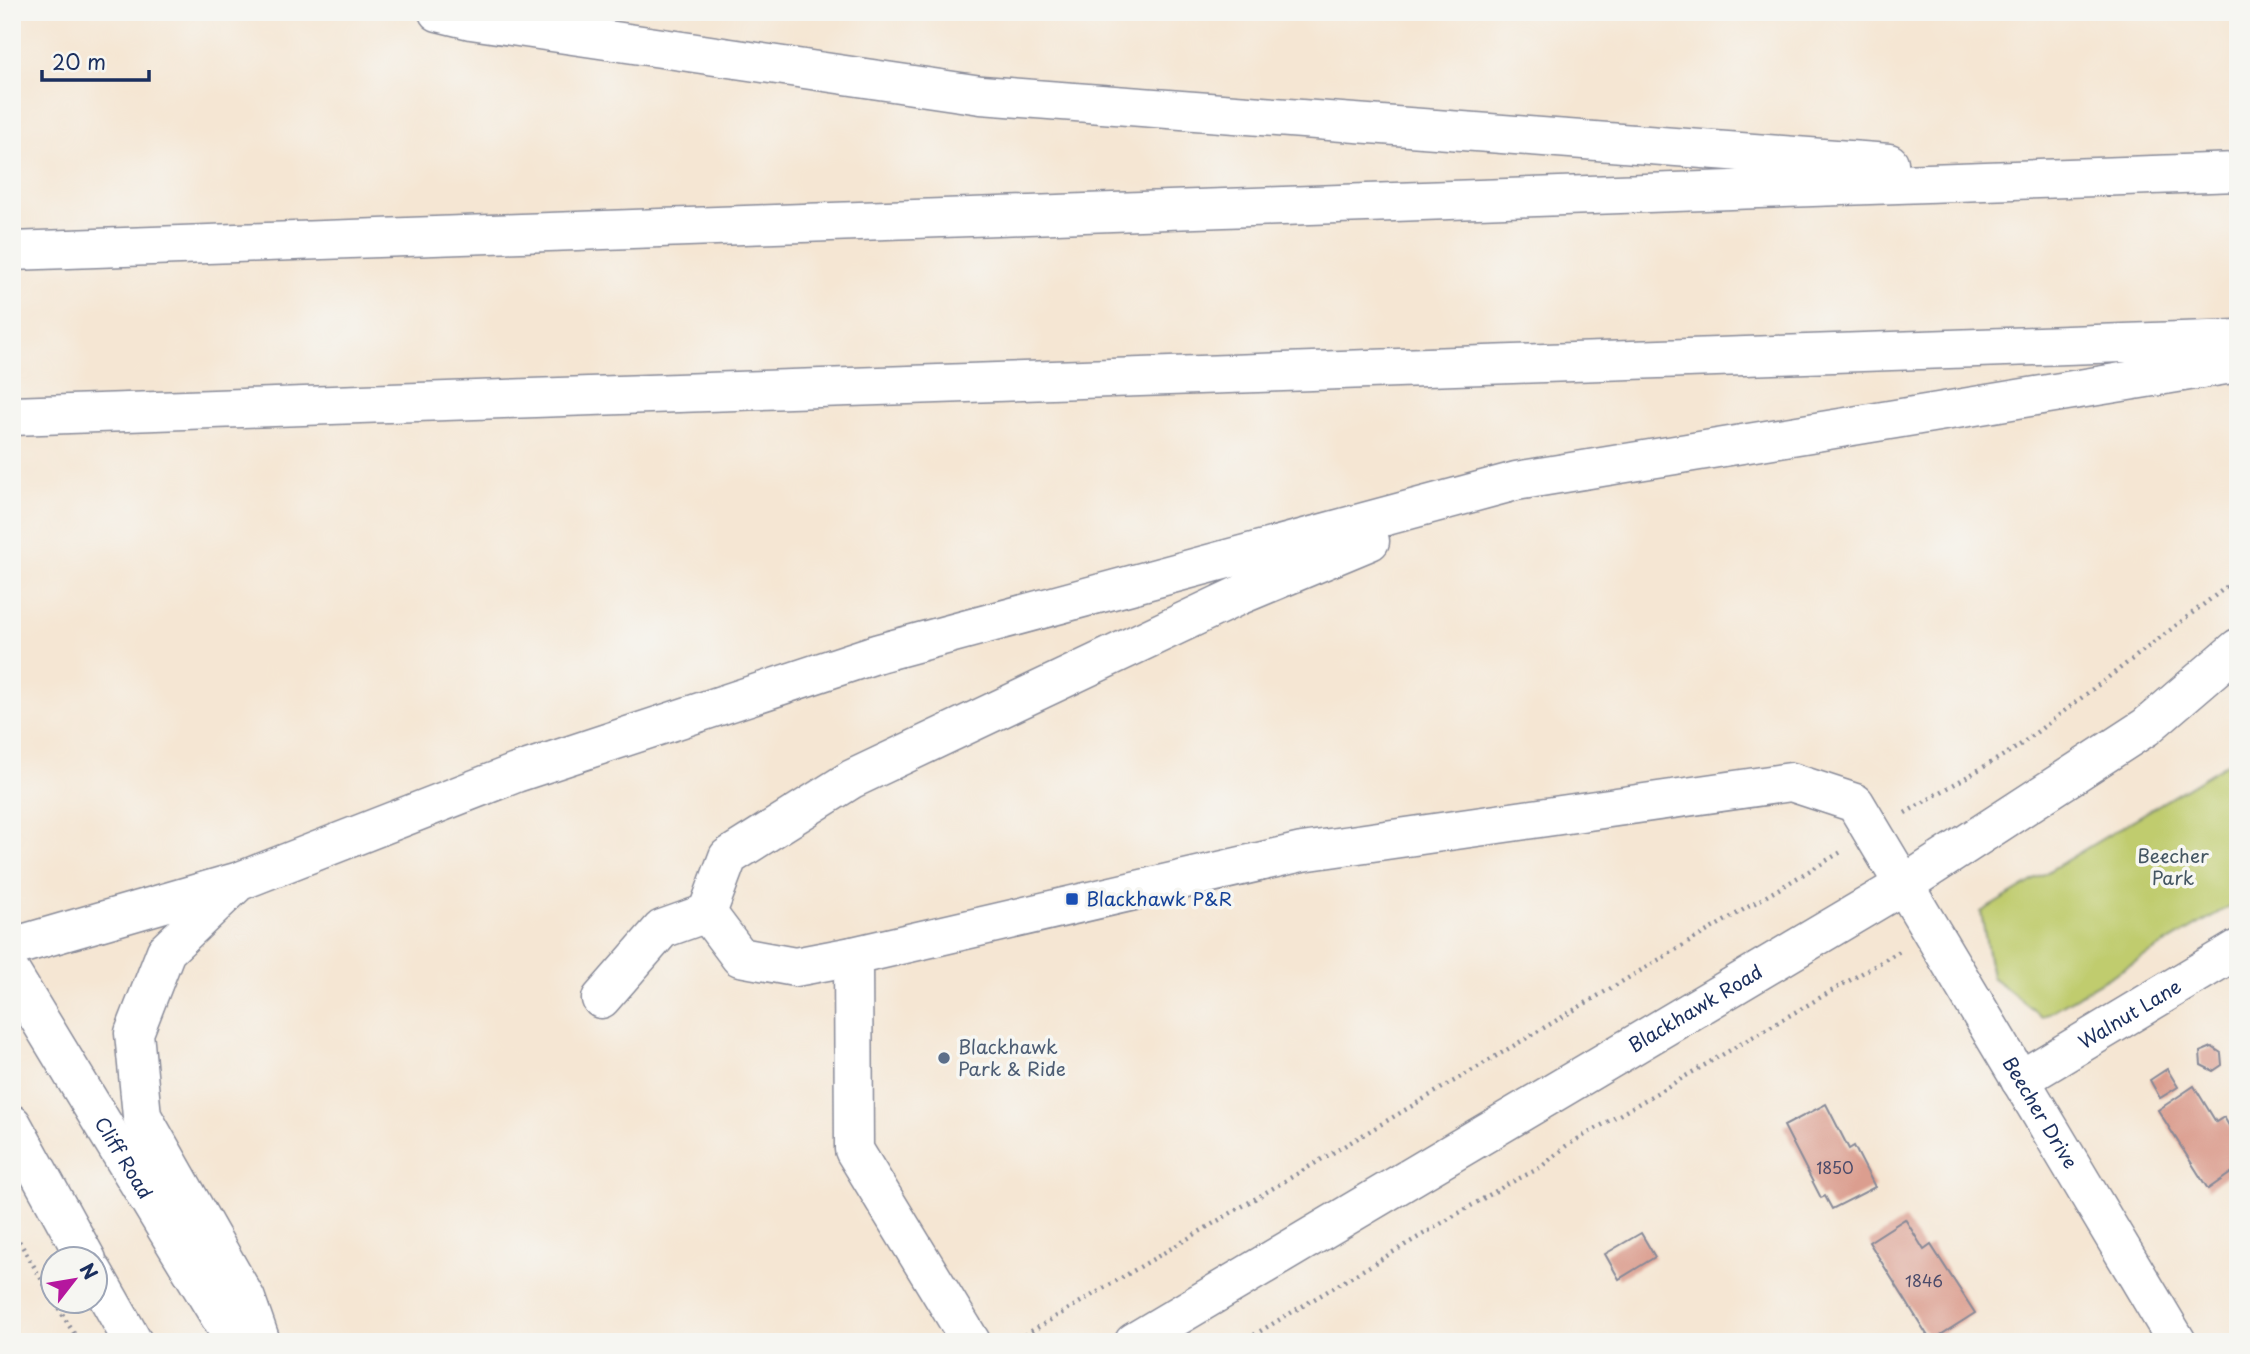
<svg xmlns="http://www.w3.org/2000/svg" width="2250" height="1354" font-family="'Playpen Sans',sans-serif">
	<rect width="100%" height="100%" fill="#f6f6f2"/>
	<filter id="ink" filterUnits="userSpaceOnUse"><feTurbulence type="fractalNoise" baseFrequency=".0143" numOctaves="2"/><feDisplacementMap in="SourceGraphic" scale="14" xChannelSelector="R" yChannelSelector="G"/><feConvolveMatrix kernelMatrix="1 2 1 2 8 2 1 2 1" color-interpolation-filters="sRGB"/></filter>
	<filter id="wash" filterUnits="userSpaceOnUse"><feTurbulence type="fractalNoise" baseFrequency=".00686" numOctaves="4" result="noise"/><feDisplacementMap in="SourceGraphic" scale="28" xChannelSelector="R" yChannelSelector="G"/><feGaussianBlur stdDeviation="1.57" result="paint"/><feColorMatrix in="noise" values="0 0 0 0 0 0 0 0 0 0 0 0 0 0 0 0 0 1.4 0 .05"/><feComposite in="paint" operator="in"/></filter>
	<g filter="url(#wash)">
		<rect width="100%" height="100%" fill="#f5e6d3"/>
		<path fill="#c0cc6e" stroke="#6e7e66" stroke-width="2" d="M2238,757V901L2042,1017L1992,977L1981,912Z"/>
		<g id="blocks">
			<path fill="#db9e8f" d="M2212,1047L2221,1053L2222,1065L2213,1071L2201,1065L2200,1052Z
				M2167,1069L2178,1087L2160,1098L2150,1080Z
				M2194,1086L2216,1122L2224,1117L2235,1136L2238,1135V1168L2208,1189L2158,1110Z
				M1826,1104L1849,1149L1854,1146L1875,1187L1832,1209L1825,1196L1821,1198L1784,1126Z
				M1905,1219L1924,1250L1931,1245L1975,1313L1931,1341L1869,1242Z
				M1641,1233L1655,1257L1619,1279L1605,1254Z"/>
		</g>
	</g>
	<g filter="url(#ink)">
		<use href="#blocks" fill-opacity="0" stroke="#888a98" stroke-width="2"/>
		<g fill="none" stroke-linecap="round" stroke-linejoin="round">
			<defs>
				<g id="minor">
					<path d="M601,999L662,929L707,913"/>
					<path id="s1" d="M2020,1080L2238,949"/>
					<path id="s2" d="M971,1342L854,1150L853,956L1302,852L1791,782L1855,803L2177,1342"/>
					<path id="s3" d="M1134,1342L1905,884L2146,727L2238,648"/>
				</g>
				<g id="major">
					<path id="s4" d="M12,974L235,1342"/>
					<path d="M12,1124L87,1260"/>
					<path d="M94,1273L133,1342"/>
				</g>
				<path id="highway" d="M438,12L471,20L981,95L1889,163
					M12,251L2238,172
					M12,416L2238,339
					M235,885L166,951L134,1033L142,1116L246,1299L261,1342
					M12,947L240,881L516,773L879,653L1516,481L2238,363
					M853,956L795,967L740,957L707,913L728,857L852,779L1238,596L1370,541"/>
			</defs>
			<use href="#minor" stroke="#888a98" stroke-width="41"/>
			<use href="#major" stroke="#888a98" stroke-width="41"/>
			<use href="#highway" stroke="#888a98" stroke-width="41"/>
			<path stroke="#888a98" stroke-width="4.5" stroke-dasharray="2 5" stroke-linecap="butt" d="M1905,813L2016,748L2238,578
				M12,1229L52,1297
				M55,1302L79,1342
				M1013,1342L1841,852
				M1242,1342L1506,1185L1540,1168L1566,1146L1900,951"/>
			<use href="#minor" stroke="#fff" stroke-width="38"/>
			<use href="#major" stroke="#fff" stroke-width="38"/>
			<use href="#highway" stroke="#fff" stroke-width="38"/>
		</g>
	</g>
	<rect fill="#1a4fb4" stroke="#f6f6f2" stroke-width="2.5" x="1065" y="892" width="14" height="14" rx="3.5"/>
	<circle fill="#5c6f8a" stroke="#f6f6f2" stroke-width="2.5" cx="944" cy="1058" r="7"/>
	<g text-anchor="middle" stroke-width="7" stroke-linejoin="round" paint-order="stroke">
		<g font-size="16" fill="#4b4b6a">
			<text x="1835" y="1174">1850</text>
			<text x="1924" y="1287">1846</text>
		</g>
		<g font-size="19" fill="#445662" stroke="#f6f6f2">
			<text x="2173" y="863">Beecher<tspan x="2173" dy="22">Park</tspan></text>
		</g>
		<g font-size="19" fill="#164399" stroke="#f6f6f2" text-anchor="start">
			<text x="1086" y="906">Blackhawk P&amp;R</text>
		</g>
		<g font-size="19" fill="#1b2f5e" stroke="#f6f6f2">
			<text dy="7" stroke="none"><textPath href="#s3" startOffset="653">Blackhawk Road</textPath></text>
			<text dy="7" stroke="none"><textPath href="#s1" startOffset="128">Walnut Lane</textPath></text>
			<text dy="7" stroke="none"><textPath href="#s2" startOffset="1802">Beecher Drive</textPath></text>
			<text dy="7" stroke="none"><textPath href="#s4" startOffset="215">Cliff Road</textPath></text>
		</g>
		<g font-size="19" fill="#4e5e75" stroke="#f6f6f2" text-anchor="start">
			<text x="958" y="1054">Blackhawk<tspan x="958" dy="22">Park &amp; Ride</tspan></text>
		</g>
	</g>
	<rect width="2250" height="1354" fill="none" stroke="#f6f6f2" stroke-width="42"/>
	<g transform="translate(74 1280) rotate(59)"><circle r="33" fill="#f6f6f2" stroke="#9ea6b7" stroke-width="2"/>
	<path d="M0-5L12 26L0 18L-12 26Z" fill="#b5179e"/>
	<text y="-10" font-size="19" font-weight="bold" text-anchor="middle" fill="#1b2f5e">N</text>
	</g>
	<path d="M42 70v10h107v-10" fill="none" stroke="#1b2f5e" stroke-width="3.5"/>
	<text x="52" y="70" font-size="21" fill="#1b2f5e" stroke="#f6f6f2" stroke-width="5" paint-order="stroke">20 m</text>
</svg>
